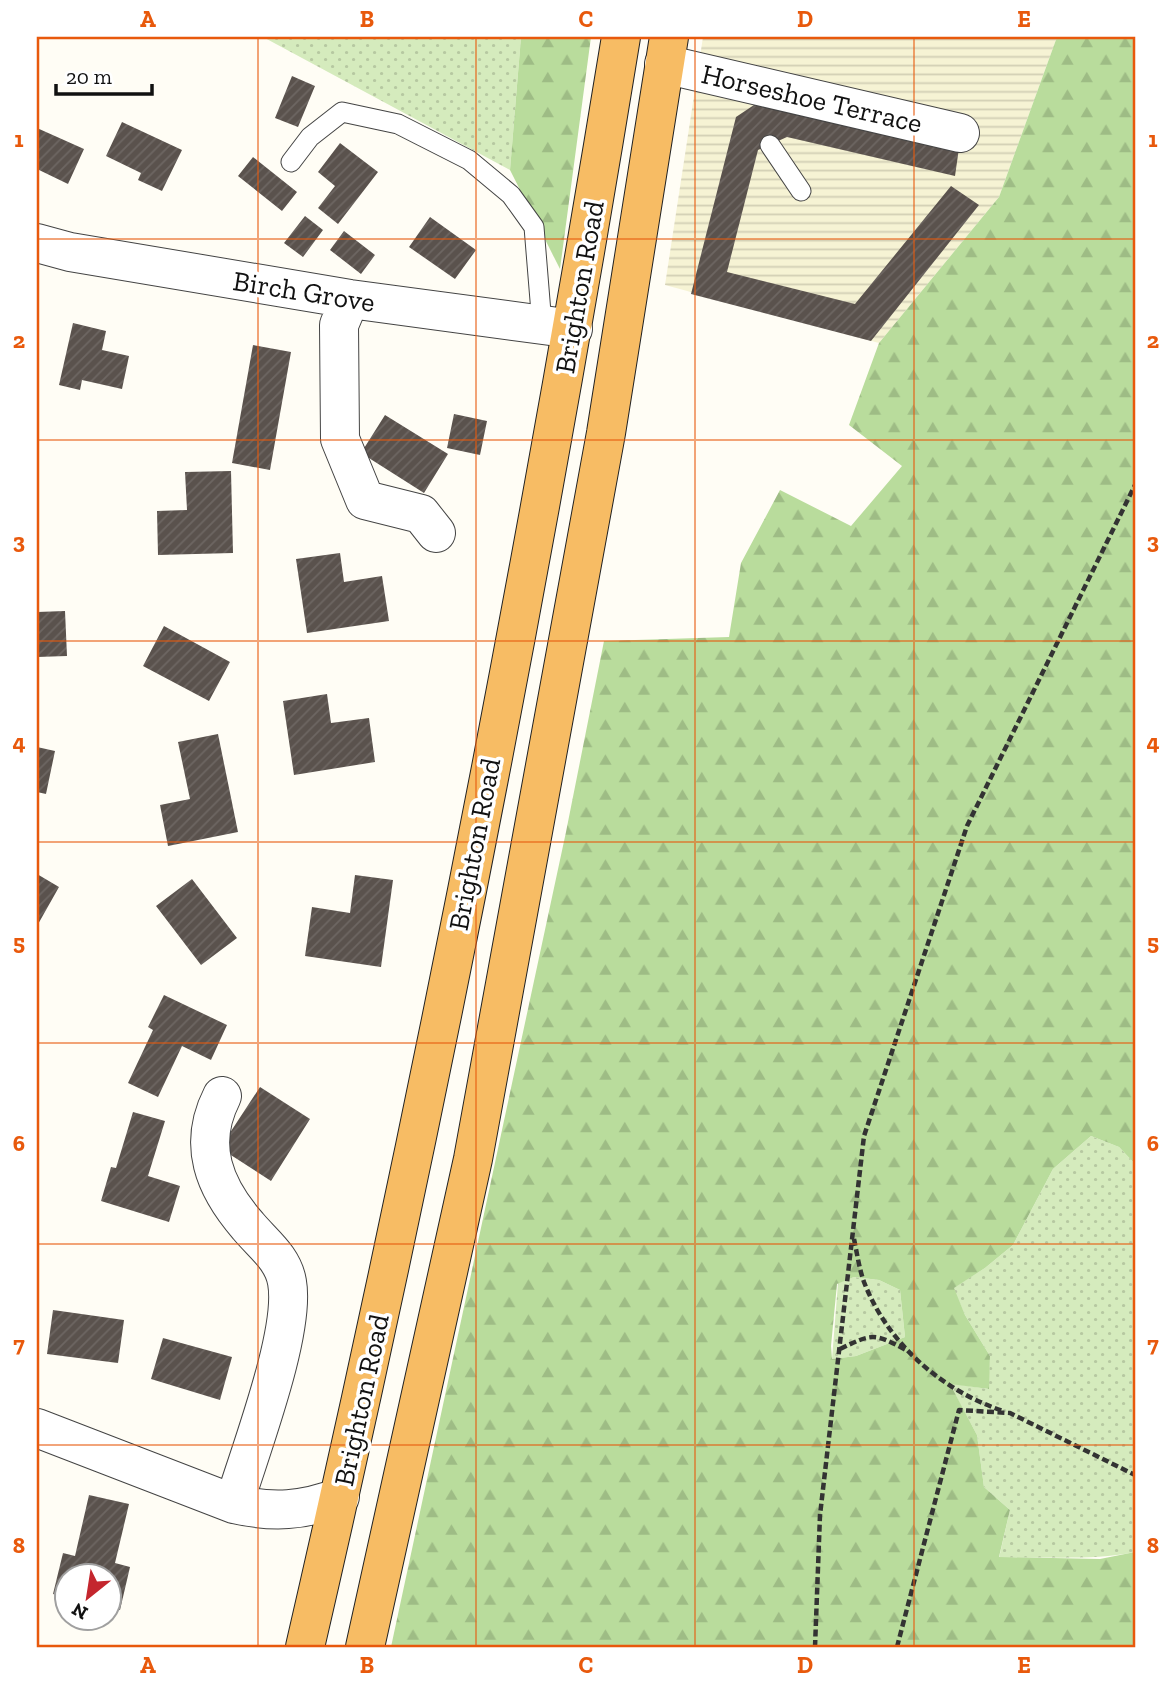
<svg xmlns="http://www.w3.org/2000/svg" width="1172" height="1684" font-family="'Zilla Slab',serif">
	<defs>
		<pattern id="farmland-rules" width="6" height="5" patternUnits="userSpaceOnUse" patternTransform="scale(1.75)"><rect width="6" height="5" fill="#f6f3d4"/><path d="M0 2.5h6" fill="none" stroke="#d2cfb5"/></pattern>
		<pattern id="grass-dots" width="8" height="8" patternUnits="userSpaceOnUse" patternTransform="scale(1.75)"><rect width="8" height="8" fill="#d5ebbd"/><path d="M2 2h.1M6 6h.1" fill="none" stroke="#b6c8a1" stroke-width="1.8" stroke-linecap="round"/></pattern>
		<pattern id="forest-firs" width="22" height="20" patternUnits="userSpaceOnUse" patternTransform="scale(1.75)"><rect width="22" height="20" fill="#b9dc9c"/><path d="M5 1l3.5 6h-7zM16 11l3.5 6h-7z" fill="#9ebc85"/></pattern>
		<pattern id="building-hatch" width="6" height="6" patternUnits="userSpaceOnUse" patternTransform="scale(1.75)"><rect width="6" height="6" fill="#5a524d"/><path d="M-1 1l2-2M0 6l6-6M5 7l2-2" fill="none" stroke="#6d6662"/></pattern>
	</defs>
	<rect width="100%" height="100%" fill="#fffdf5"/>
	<path fill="url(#farmland-rules)" d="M703,37H1057L999,197L879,343L665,285Z"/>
	<path fill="url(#grass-dots)" d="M263,37H521L510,170Z
		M1091,1136L1119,1147L1135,1164V1552C1091,1561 1045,1556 999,1558L1010,1510L984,1487L977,1435L949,1383L988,1389L990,1356L965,1315L953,1288L985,1268L1013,1245L1053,1169Z
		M854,1277L879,1280L900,1290L905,1337L856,1356L832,1359L838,1283Z"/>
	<path fill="url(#forest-firs)" fill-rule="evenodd" d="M521,37H591L560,269L510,170Z
		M1057,37H1135V1164L1119,1147L1091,1136L1053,1169L1013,1245L985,1268L954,1288L965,1315L990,1356L989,1389L950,1384L977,1435L984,1487L1010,1510L999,1557L1100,1559L1135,1552V1647H391L566,832L604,641L729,637L741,563L780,490L851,526L902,466L849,425L879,343L999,197ZM854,1277L879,1280L900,1290L905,1337L856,1356L832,1359L831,1346L837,1284Z"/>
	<path fill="url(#building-hatch)" d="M292,76L315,86L298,127L275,118Z
		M763,99L959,148L955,176L787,137L758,150L727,272L855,304L951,186L979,205L871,341L691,294L736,117Z
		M122,122L182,150L162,191L138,180L141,173L106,156Z
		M37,128L84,149L68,184L37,169Z
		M340,143L378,172L338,224L318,208L335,186L318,172Z
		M253,157L297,192L282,211L238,176Z
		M305,216L323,230L303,257L284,243Z
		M430,217L476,250L455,279L409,247Z
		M344,231L375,255L361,274L330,250Z
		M73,323L106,331L102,350L129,356L122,389L82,380L80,390L59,385Z
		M253,345L291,352L270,470L232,463Z
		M454,414L487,421L480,455L447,448Z
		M385,415L448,454L424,493L361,453Z
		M231,471L233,553L158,555L157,511L187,510L185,472Z
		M340,553L344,582L382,576L389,621L307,633L296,559Z
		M65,611L67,656L37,657V612Z
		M164,626L230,662L209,701L143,666Z
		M327,694L331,723L369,718L375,762L294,775L283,701Z
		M218,734L238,832L168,846L160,805L190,799L178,742Z
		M37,747L55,751L46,794L37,792Z
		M37,874L59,887L37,926Z
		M355,875L393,880L381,967L305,956L312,907L350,913Z
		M192,879L237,938L201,965L156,906Z
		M164,995L227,1025L211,1060L182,1046L158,1097L128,1083L153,1030L148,1027Z
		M260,1087L310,1119L271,1181L220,1148Z
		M133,1112L165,1121L148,1176L180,1186L169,1222L101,1201L111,1167L116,1168Z
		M53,1310L124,1320L118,1363L47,1354Z
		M163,1338L232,1357L220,1400L151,1379Z
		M89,1495L129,1504L115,1563L130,1567L120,1610L108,1608V1576H66V1598L53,1594L63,1553L75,1556Z"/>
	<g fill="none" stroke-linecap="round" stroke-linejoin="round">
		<defs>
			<path id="service" d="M770,145L801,191
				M291,162L310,137L342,112L398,124L469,160L511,195L534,227L542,325"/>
			<path id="minor" d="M664,64L960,133
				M37,243L70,252L350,299L573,329
				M350,299L339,325L340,439L365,500L421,514L436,533
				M222,1096C197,1145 214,1187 248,1226C263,1244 283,1258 287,1282C296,1332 250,1451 234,1504
				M37,1428L234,1504C273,1513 303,1511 340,1497"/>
			<path id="trunk" d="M305,1647C428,1114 533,576 621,37
				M365,1647L473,1159L606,433L669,37"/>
		</defs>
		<use href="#service" stroke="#444" stroke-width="21"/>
		<use href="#minor" stroke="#444" stroke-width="40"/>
		<use href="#trunk" stroke="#222" stroke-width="40"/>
		<path stroke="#333" stroke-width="4.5" stroke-dasharray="7 3.5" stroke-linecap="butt" d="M854,1239C857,1253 859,1268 864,1282C888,1344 941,1390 1003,1411
			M840,1349C873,1333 874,1333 906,1350
			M815,1647L820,1515L864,1136L967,826L1135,485
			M897,1647L959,1410L1010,1413L1135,1475"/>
		<use href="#service" stroke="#fff" stroke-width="19"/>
		<use href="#minor" stroke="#fff" stroke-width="38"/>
		<use href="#trunk" stroke="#f7bc64" stroke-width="38"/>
	</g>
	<path fill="none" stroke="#e8590c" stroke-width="2" stroke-opacity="0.55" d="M258,37V1647M476,37V1647M695,37V1647M914,37V1647M37,239H1135M37,440H1135M37,641H1135M37,842H1135M37,1043H1135M37,1244H1135M37,1445H1135"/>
	<g text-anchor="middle" stroke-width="7" stroke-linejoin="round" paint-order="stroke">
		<g font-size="28" fill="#111" stroke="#fff">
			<text transform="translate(812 98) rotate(13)" y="10">Horseshoe Terrace</text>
			<text transform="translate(579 287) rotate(-80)" y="10">Brighton Road</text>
			<text transform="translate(304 291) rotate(9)" y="10">Birch Grove</text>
			<text transform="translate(474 844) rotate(-79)" y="10">Brighton Road</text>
			<text transform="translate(361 1400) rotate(-78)" y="10">Brighton Road</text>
		</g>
	</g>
	<rect width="1172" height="1684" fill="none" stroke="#ffffff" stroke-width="77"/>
	<g transform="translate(88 1597) rotate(210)"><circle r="33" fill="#ffffff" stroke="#a0a0a0" stroke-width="2"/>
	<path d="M0-5L12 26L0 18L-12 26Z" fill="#c4262e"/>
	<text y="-10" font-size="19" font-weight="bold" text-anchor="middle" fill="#111111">N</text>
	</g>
	<path d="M56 84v10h96v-10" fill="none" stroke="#111111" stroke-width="3.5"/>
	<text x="66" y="84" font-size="21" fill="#111111" stroke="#ffffff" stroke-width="5" paint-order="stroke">20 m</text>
	<rect x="38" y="38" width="1096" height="1608" fill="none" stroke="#e8590c" stroke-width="2.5"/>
	<g font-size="23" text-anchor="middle" font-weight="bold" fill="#e8590c">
		<text x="148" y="27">A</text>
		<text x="367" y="27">B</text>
		<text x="586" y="27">C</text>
		<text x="805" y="27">D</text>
		<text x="1024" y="27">E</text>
		<text x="19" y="147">1</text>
		<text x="1153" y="147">1</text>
		<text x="19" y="348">2</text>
		<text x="1153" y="348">2</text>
		<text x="19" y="549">3</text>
		<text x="1153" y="549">3</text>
		<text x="19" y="750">4</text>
		<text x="1153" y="750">4</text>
		<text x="19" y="950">5</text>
		<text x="1153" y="950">5</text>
		<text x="19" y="1151">6</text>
		<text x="1153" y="1151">6</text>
		<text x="19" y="1352">7</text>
		<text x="1153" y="1352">7</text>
		<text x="19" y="1553">8</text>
		<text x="1153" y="1553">8</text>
		<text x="148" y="1673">A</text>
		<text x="367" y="1673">B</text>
		<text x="586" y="1673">C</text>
		<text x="805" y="1673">D</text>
		<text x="1024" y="1673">E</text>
	</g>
</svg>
